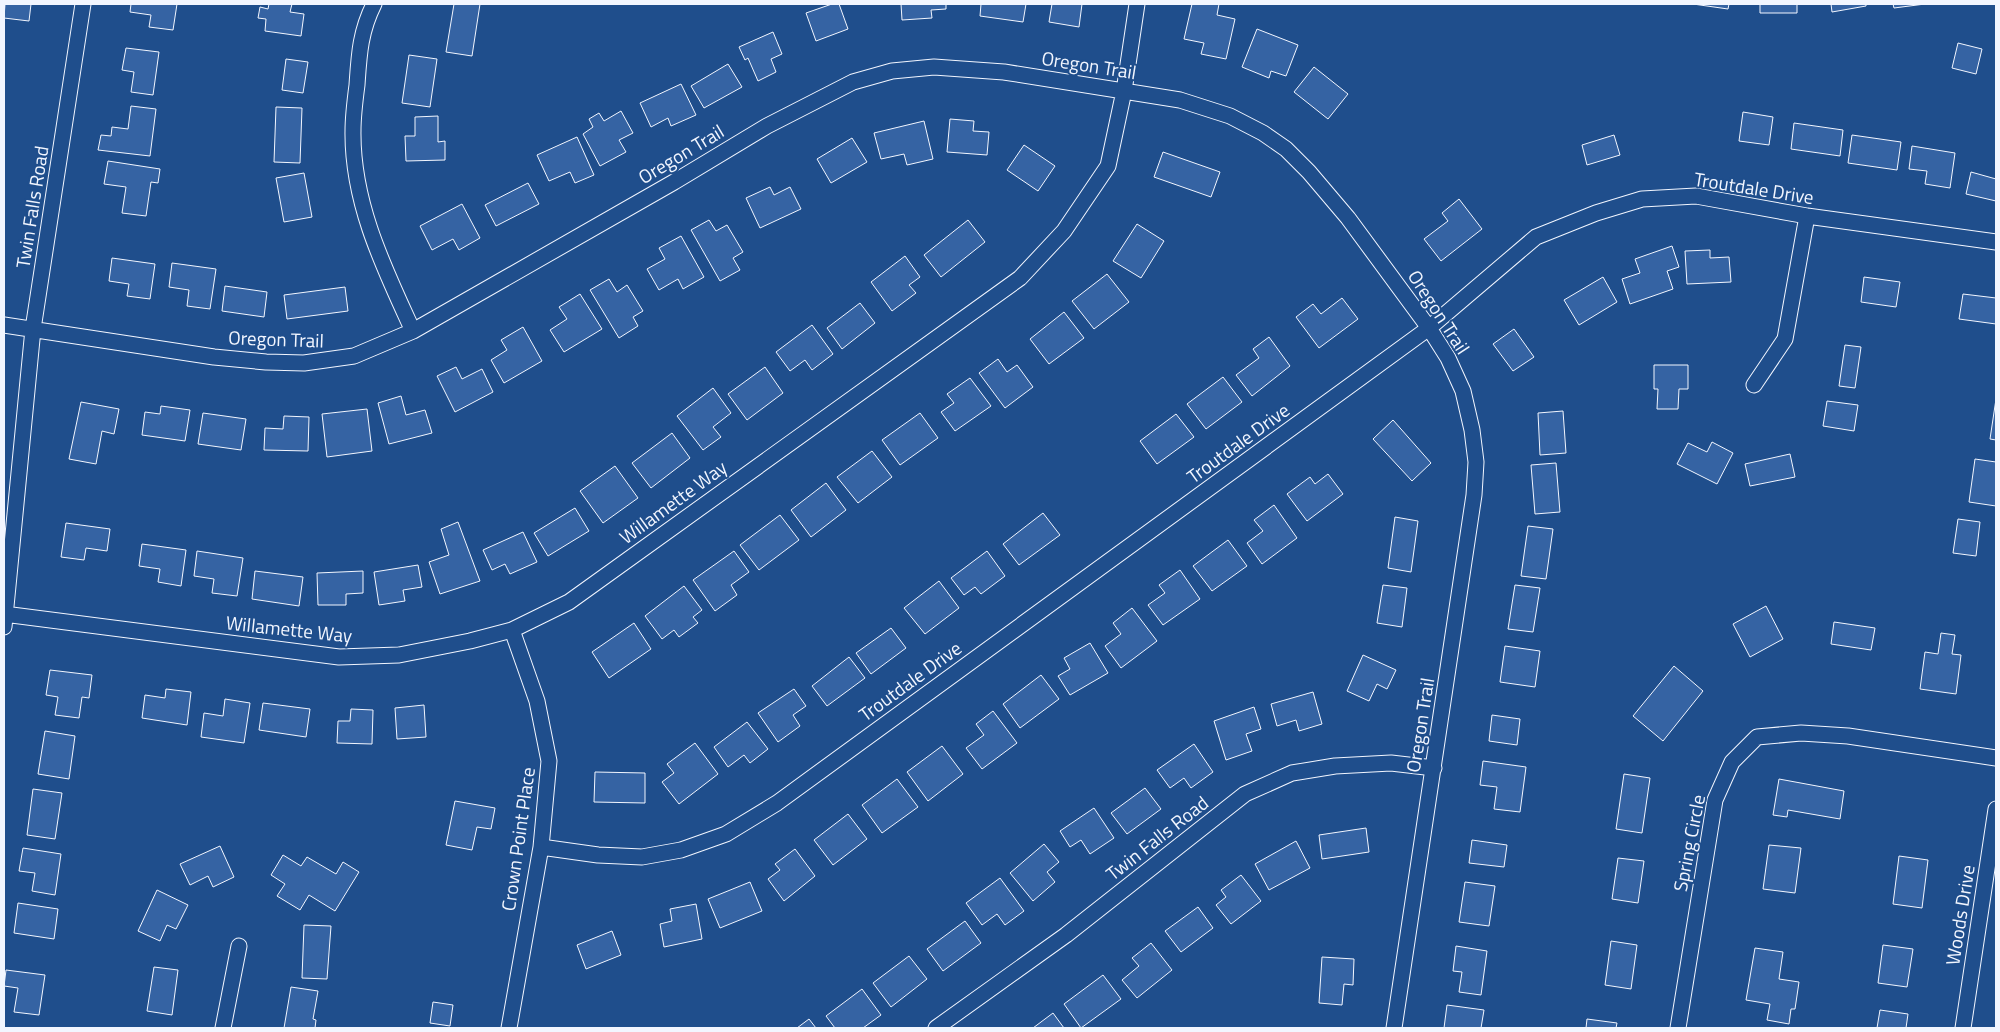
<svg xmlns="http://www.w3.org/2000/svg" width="2000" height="1032" font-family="'Titillium Web',sans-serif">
	<rect width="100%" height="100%" fill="#1f4e8c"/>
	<path fill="#3563a3" stroke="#f2f6ff" d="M5,4H31L29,21L4,18Z
		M131,4H177L173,30L149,27L151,15L130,12Z
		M269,4H292L290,12L304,14L301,36L265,31L266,19L258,18L260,7L268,9Z
		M454,4H480L472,56L446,52Z
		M832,4H839L848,29L816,41L806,13Z
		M901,4H946V9L931,10L932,18L902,20Z
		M981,4H1026L1023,22L980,16Z
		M1052,4H1082L1079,27L1049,22Z
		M1192,4H1219L1217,15L1235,19L1226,59L1201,54L1204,43L1184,39Z
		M1693,4H1729L1728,9Z
		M1760,4H1797V13H1760Z
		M1831,4H1866V6L1832,12Z
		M1893,4H1925L1894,8Z
		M1257,29L1298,45L1286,76L1271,71L1269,78L1242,67Z
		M773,32L782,54L771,59L776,72L758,81L748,58L745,60L739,47Z
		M1958,43L1982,49L1976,74L1952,68Z
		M126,48L159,52L153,95L131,92L134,72L122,70Z
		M409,55L437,59L430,107L402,103Z
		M286,59L308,62L303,93L282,90Z
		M728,64L742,87L704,108L691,86Z
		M1314,67L1348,94L1328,119L1294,92Z
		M681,84L696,115L671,126L668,118L651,127L640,103Z
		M131,106L156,109L150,156L98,150L101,135L111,136L112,127L128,129Z
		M276,107L302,108L300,163L274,162Z
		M621,111L633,133L619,140L626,152L600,166L583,134L593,127L589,119L599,113L604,121Z
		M1743,112L1773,117L1769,145L1739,141Z
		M438,116V142L445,141V160L406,161L405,136H415V117Z
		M950,119L974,121L973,131L989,132L987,155L947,152Z
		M924,121L933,159L907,165L904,154L881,159L874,133Z
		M1794,123L1843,130L1840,156L1791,149Z
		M1614,135L1620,155L1587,165L1582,145Z
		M1852,135L1901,142L1897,170L1848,163Z
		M577,137L594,175L575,183L570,172L549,181L537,155Z
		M852,138L867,162L831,183L817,159Z
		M1024,145L1055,166L1038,191L1007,170Z
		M1912,146L1955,153L1950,188L1925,184L1927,171L1909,169Z
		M1163,152L1220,172L1211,197L1154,177Z
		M108,161L160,169L158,183L151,182L146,216L122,213L126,187L104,184Z
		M1971,172L1996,179V201L1966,194Z
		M304,173L312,217L284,222L276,178Z
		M528,183L539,204L496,226L485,205Z
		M770,187L774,195L790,187L801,209L760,228L746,198Z
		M1459,199L1482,229L1441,261L1424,239L1448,221L1442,213Z
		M462,204L480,238L459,250L453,239L432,250L420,226Z
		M709,220L716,231L727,225L743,252L733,258L740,270L720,281L691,230Z
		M968,220L985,242L941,277L924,255Z
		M1137,224L1164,241L1141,278L1113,261Z
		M681,236L704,277L683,289L678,279L659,290L647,269L665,259L659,248Z
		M1672,246L1679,267L1667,271L1673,289L1630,304L1622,279L1640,273L1635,259Z
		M1710,250V258L1729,257L1731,282L1687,284L1685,251Z
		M905,256L920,277L909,285L916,293L892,311L871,282Z
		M112,258L155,264L150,299L127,296L129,284L109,281Z
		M172,263L216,269L210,309L187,306L189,290L169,287Z
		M1107,274L1129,302L1094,329L1072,301Z
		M1603,277L1617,302L1579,325L1564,300Z
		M1864,277L1900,282L1896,307L1861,302Z
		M609,279L617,292L627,285L643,311L633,317L638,326L619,338L590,290Z
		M225,286L267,292L264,317L222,311Z
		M345,287L348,311L287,319L284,295Z
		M580,294L602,329L564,352L550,330L567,319L559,307Z
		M1963,294L1996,298V324L1959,319Z
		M1342,298L1358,319L1319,348L1296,317L1313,304L1321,314Z
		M860,303L875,323L842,349L827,328Z
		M1064,312L1084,338L1049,364L1030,339Z
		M812,325L833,354L812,370L805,360L790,371L776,352Z
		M523,327L542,361L504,383L491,360L507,350L501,340Z
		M1514,329L1534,357L1513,371L1493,344Z
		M1269,337L1290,366L1252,396L1236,375L1259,358L1253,349Z
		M1845,345L1861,347L1855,388L1839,386Z
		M998,359L1007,372L1017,365L1033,387L1005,408L979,373Z
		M1654,365H1688V389H1679L1678,409H1657L1658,389H1654Z
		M456,367L462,379L482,369L493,392L455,412L437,376Z
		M765,367L783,393L747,420L728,394Z
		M1223,377L1242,402L1206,429L1187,404Z
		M970,378L991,406L955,431L941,412L954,403L947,394Z
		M713,388L731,413L713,427L721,437L703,450L677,416Z
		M401,396L406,415L425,410L432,433L389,444L378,403Z
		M1996,399V440L1990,439Z
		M1827,401L1858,405L1854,431L1823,426Z
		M81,402L119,409L114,434L102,431L96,464L69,459Z
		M161,406L190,410L185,441L142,435L145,412L160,414Z
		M367,409L372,451L327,457L322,414Z
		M1563,411L1566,453L1540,455L1538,413Z
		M203,413L246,419L241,450L198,444Z
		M920,413L938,438L900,465L882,440Z
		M1176,414L1194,437L1157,464L1140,441Z
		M284,416L309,417L308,451L264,450L265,428L283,429Z
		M1393,420L1431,463L1412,481L1373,439Z
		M672,433L690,458L651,488L632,463Z
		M1712,442L1733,453L1717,484L1677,464L1688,443L1707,452Z
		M872,451L892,477L858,503L837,477Z
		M1790,454L1795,477L1750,486L1745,464Z
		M1975,459L1996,462V506L1969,502Z
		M1556,463L1560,512L1535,514L1531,465Z
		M615,466L638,498L603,523L580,491Z
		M1328,474L1343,494L1307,521L1287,494L1310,477L1315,484Z
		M826,483L846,510L811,537L791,510Z
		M1274,505L1297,538L1262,564L1247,543L1263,531L1254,520Z
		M575,508L589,531L548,556L534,533Z
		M1043,513L1060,535L1019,565L1003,544Z
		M780,515L799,540L759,570L740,545Z
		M1395,517L1418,521L1411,572L1388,568Z
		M1958,519L1980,522L1976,556L1953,553Z
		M458,522L480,581L440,594L429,562L449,555L441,529Z
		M66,523L110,529L107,551L86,548L84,560L61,557Z
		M1528,526L1553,529L1546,579L1521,576Z
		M523,532L537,562L510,574L505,564L492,570L483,550Z
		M1228,540L1247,566L1212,591L1193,566Z
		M142,544L186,550L181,586L158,582L160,569L139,566Z
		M197,551L243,558L237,596L212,593L214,579L194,576Z
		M734,551L749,572L731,585L737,595L715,611L693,580Z
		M987,551L1005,576L981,594L975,587L964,595L951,578Z
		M418,565L422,587L403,590L405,601L379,605L374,572Z
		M1180,570L1200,599L1163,625L1148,605L1165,593L1159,585Z
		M255,571L303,577L299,606L252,599Z
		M363,571V593L346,594V605H318L317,573Z
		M939,581L959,608L925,634L904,608Z
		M1383,585L1407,588L1402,627L1377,623Z
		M1515,585L1540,588L1533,632L1508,629Z
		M684,586L702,610L693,617L698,623L679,637L674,630L662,639L645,616Z
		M1766,606L1783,639L1750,657L1733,624Z
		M1132,608L1157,641L1121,668L1105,646L1121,634L1113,623Z
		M1834,622L1875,628L1871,650L1831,644Z
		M634,623L651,649L609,678L592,652Z
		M891,628L906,648L871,674L856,653Z
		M1941,633L1955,635L1952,654L1961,655L1956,694L1920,689L1925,652L1938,654Z
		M1090,643L1108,673L1070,695L1058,676L1070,669L1064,658Z
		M1505,646L1540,651L1535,687L1500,682Z
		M1363,655L1396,670L1387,689L1377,684L1369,701L1347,691Z
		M849,657L865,678L827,706L812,686Z
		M1674,666L1703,691L1663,741L1633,716Z
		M50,670L92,675L89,698L82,697L79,718L55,715L58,697L46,695Z
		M1041,675L1059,699L1020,728L1003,704Z
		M166,689L191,692L187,725L142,718L145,695L165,698Z
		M794,689L806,706L793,715L800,726L778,742L758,713Z
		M1313,692L1322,724L1299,731L1296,720L1277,726L1271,704Z
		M225,699L250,703L244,743L201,737L204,713L223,716Z
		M263,703L310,709L306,737L259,730Z
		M424,705L426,737L397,739L395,708Z
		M1254,707L1261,729L1246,734L1252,751L1226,760L1214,721Z
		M351,709L373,710L372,744L337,743L338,721H350Z
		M993,711L1017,743L982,769L966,748L984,735L976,724Z
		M1492,715L1520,719L1517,745L1489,741Z
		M747,722L768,749L750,763L744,755L728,767L714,747Z
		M45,731L75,736L69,779L38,774Z
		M695,743L718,774L679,804L662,782L674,773L667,764Z
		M1194,744L1213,772L1191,788L1184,778L1170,788L1157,770Z
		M942,746L963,774L928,801L907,772Z
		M1483,761L1526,767L1520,812L1494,809L1497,787L1480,785Z
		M595,772L645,773V803L594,802Z
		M1624,774L1650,778L1642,833L1616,829Z
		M897,779L918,807L882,833L862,805Z
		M1779,779L1844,791L1840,819L1788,810L1787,817L1773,815Z
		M1145,788L1161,809L1127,834L1111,813Z
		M33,789L62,793L55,839L27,835Z
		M455,801L495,808L491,829L477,827L472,850L446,845Z
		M1094,808L1114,838L1090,854L1081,840L1070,847L1060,831Z
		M848,814L867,839L833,865L814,840Z
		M1366,828L1369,852L1322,859L1319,835Z
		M1472,840L1507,845L1504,867L1469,863Z
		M1296,841L1310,868L1269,890L1255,864Z
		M1044,844L1059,862L1047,872L1055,882L1033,901L1010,873Z
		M1769,845L1801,848L1795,893L1763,889Z
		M220,846L234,877L213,887L208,876L190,885L180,864Z
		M23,848L61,854L55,895L32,891L35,873L19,871Z
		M795,849L815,876L784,901L768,879L780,870L775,864Z
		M283,855L301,866L307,857L336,874L343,862L359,872L335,911L309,895L300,910L277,896L285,884L271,875Z
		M1899,856L1928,860L1922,908L1893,904Z
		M1618,858L1644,861L1638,903L1612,899Z
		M1241,875L1261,901L1231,924L1216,905L1226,897L1221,890Z
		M1000,878L1024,911L1005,925L997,914L982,925L966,903Z
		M750,882L762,911L720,928L708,899Z
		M1465,882L1495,886L1489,926L1459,922Z
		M157,890L188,905L176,929L167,925L160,941L138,931Z
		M18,903L58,909L54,939L14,933Z
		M696,904L702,939L664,947L660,924L672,921L670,909Z
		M1198,907L1213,928L1181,952L1165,931Z
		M965,921L981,943L943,971L927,949Z
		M304,925L331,926L327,979L302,978Z
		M612,931L621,955L586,969L577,945Z
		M1611,941L1637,945L1631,989L1605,985Z
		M1151,943L1172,970L1137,998L1122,980L1139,966L1132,958Z
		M1883,945L1913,949L1907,987L1878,983Z
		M1456,946L1487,951L1481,995L1459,992L1462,972L1453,971Z
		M1755,948L1783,952L1779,979L1799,982L1795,1009H1791L1789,1024L1767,1020L1770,1004L1746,1000Z
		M909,956L927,979L891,1007L873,983Z
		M1322,957L1354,959L1353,985L1344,984L1342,1005L1319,1003Z
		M154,967L178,970L172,1015L147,1011Z
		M6,970L45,975L39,1015L14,1012L18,988L4,986Z
		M1103,975L1121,999L1081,1028L1064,1004Z
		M291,987L318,991L313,1019L316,1020L315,1028H284Z
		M862,989L881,1015L863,1028H835L826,1016Z
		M433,1002L453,1005L450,1026L430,1023Z
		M1447,1005L1484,1010L1481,1028H1444Z
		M1880,1010L1908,1014L1906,1028H1877Z
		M1053,1013L1064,1028H1033Z
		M809,1019L816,1028H797Z
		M1587,1019L1617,1023L1616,1028H1586Z"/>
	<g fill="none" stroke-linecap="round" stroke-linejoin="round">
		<defs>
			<path id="minor" d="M374,4C360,32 359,55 357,85C355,100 353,116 353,131C352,203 384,268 413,331
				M4,325L214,357L266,362L304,363L354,356L413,331L674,182L767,126L853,82L892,71L934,67L1004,72L1180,100L1230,116L1263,133L1286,149L1309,172L1348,218L1429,328L1448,358L1463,391L1472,430L1476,462L1474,495L1394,1028
				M1754,385L1785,339L1807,216
				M4,614L339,657L399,655L470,641L512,630L569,602L1020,278L1064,231L1108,166L1124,91L1137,4
				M4,627L33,329L83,4
				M541,847L598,855L642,857L681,850L726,834L777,803L1429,328L1536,237L1596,213L1642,199L1696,196L1807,216L1996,242
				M223,1028L239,946
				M509,1028L541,847L549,761L537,701L512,630
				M936,1028L1066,935L1245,794L1292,773L1335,766L1391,763L1434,768
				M1678,1028L1715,800L1732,762L1757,737L1801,733L1848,736L1996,758
				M1963,1028L1996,809"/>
		</defs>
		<use href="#minor" stroke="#f2f6ff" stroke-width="17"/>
		<use href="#minor" stroke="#1f4e8c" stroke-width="15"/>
	</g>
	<g text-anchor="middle" stroke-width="4" stroke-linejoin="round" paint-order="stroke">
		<g font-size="19" fill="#f2f6ff" stroke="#1f4e8c">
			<text transform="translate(1089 65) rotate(9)" y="7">Oregon Trail</text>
			<text transform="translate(681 154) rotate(-31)" y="7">Oregon Trail</text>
			<text transform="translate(1754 188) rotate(9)" y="7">Troutdale Drive</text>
			<text transform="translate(32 207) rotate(-81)" y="7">Twin Falls Road</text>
			<text transform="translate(1439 312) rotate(57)" y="7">Oregon Trail</text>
			<text transform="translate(276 339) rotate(2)" y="7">Oregon Trail</text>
			<text transform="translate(1238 443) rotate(-36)" y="7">Troutdale Drive</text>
			<text transform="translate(673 502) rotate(-36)" y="7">Willamette Way</text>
			<text transform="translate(289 629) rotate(6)" y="7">Willamette Way</text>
			<text transform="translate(910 681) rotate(-36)" y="7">Troutdale Drive</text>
			<text transform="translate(1420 725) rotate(-81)" y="7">Oregon Trail</text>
			<text transform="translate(1157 838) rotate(-38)" y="7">Twin Falls Road</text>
			<text transform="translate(518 839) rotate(-82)" y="7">Crown Point Place</text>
			<text transform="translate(1689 843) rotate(-79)" y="7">Spring Circle</text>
			<text transform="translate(1960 915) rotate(-81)" y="7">Woods Drive</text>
		</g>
	</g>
	<rect width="2000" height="1032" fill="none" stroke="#f2f6ff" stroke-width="10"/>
</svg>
